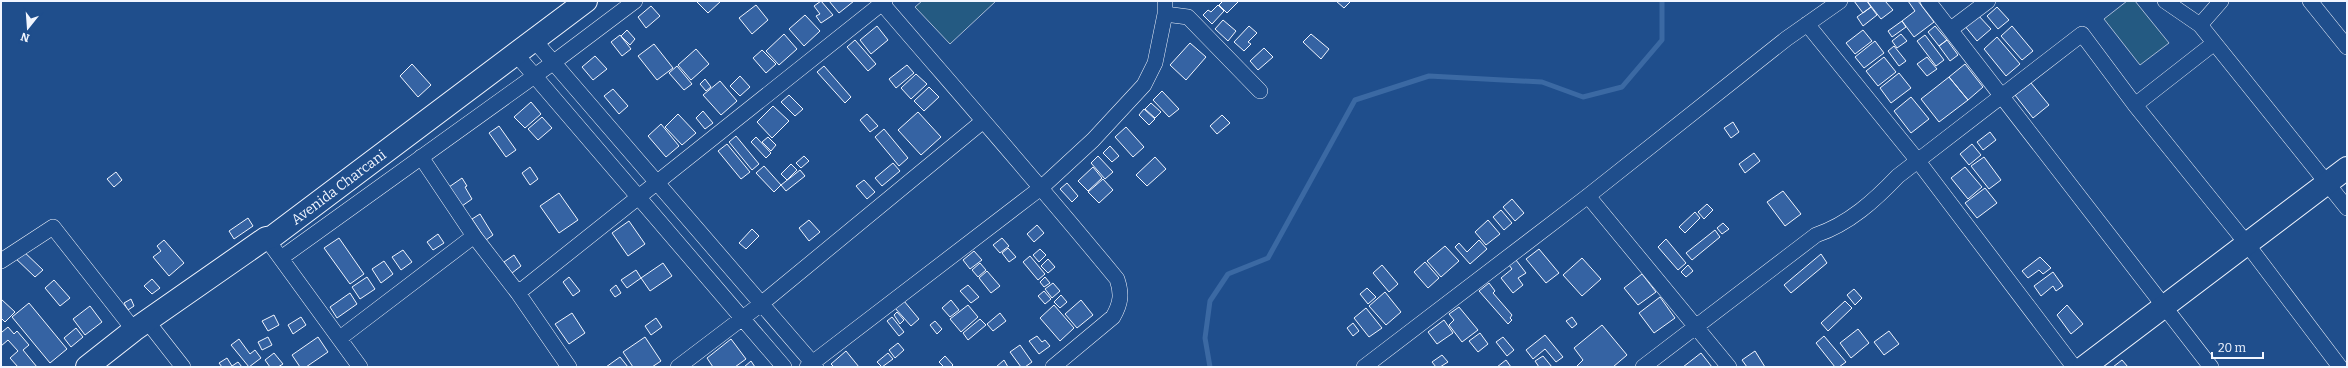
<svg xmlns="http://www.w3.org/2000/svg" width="2348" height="368" font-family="Bitter,serif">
	<rect width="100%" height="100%" fill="#1f4e8c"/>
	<path fill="#245a82" stroke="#a8bbd7" d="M922,1H996L950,44L915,7Z
		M2127,1H2135L2169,43L2140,65L2104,19Z"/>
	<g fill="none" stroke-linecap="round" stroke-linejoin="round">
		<path stroke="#3b69a3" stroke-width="5" d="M1210,367L1205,338L1210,301L1228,274L1268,258L1355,100L1429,76L1542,82L1583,97L1622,87L1662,40V1"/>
	</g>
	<path fill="#3563a3" stroke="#f2f6ff" d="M696,1H721L708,13Z
		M821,1L833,15L821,23L816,16L820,14L814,6Z
		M829,1H854L839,13Z
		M1223,1H1239L1227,13L1219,5Z
		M1336,1H1351L1344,8Z
		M1854,1H1867L1871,7L1863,13Z
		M1867,1H1885L1893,10L1881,19Z
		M1908,1H1918L1934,22L1914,37L1902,21L1915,11Z
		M756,5L768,20L752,34L739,18Z
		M1218,5L1224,11L1212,24L1203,15L1208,10L1211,12Z
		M651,6L660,16L646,28L638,17Z
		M1871,7L1877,15L1863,26L1857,17Z
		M1997,7L2009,20L1998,29L1987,16Z
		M1977,14L1991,29L1977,41L1964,25Z
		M805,15L820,31L804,46L789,29Z
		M1223,20L1236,31L1228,41L1215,29Z
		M1902,21L1906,27L1892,37L1888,31Z
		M877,26L888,40L871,54L860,40Z
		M1249,26L1257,33L1248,42L1251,44L1244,51L1234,42Z
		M1935,26L1947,40L1939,46L1928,32Z
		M2012,26L2033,51L2022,60L2001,36Z
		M627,30L635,39L630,45L621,36Z
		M1863,30L1872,41L1855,54L1846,43Z
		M784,34L797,49L779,65L766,51Z
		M1311,34L1329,49L1321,59L1303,42Z
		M1901,34L1907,41L1897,48L1892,41Z
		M620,35L631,49L622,56L611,42Z
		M1925,35L1944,60L1936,66L1917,41Z
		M1997,37L2020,64L2006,76L1984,49Z
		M855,40L876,64L868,71L847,47Z
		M1947,40L1958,55L1950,61L1939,46Z
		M1875,41L1884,53L1864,68L1855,57Z
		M1190,43L1206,57L1186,80L1170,65Z
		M654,44L673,68L657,80L638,56Z
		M1894,46L1906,61L1899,66L1888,51Z
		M1264,48L1273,57L1258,70L1250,61Z
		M696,49L709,64L691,80L678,65Z
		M762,50L776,64L766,73L753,58Z
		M595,56L607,69L593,80L582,67Z
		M1884,57L1896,72L1878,86L1866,71Z
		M1927,57L1937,69L1927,76L1917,64Z
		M412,64L431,85L418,97L400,76Z
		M1965,64L1983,87L1968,100L1949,77Z
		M907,65L914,73L896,88L889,79Z
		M677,66L692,84L684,90L669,73Z
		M824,66L851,97L845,103L817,72Z
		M1899,73L1911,88L1891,103L1880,88Z
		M916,74L927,84L911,99L901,88Z
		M740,76L750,87L740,96L730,86Z
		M1949,77L1968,100L1939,122L1921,99Z
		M705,79L711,87L706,91L700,84Z
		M720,81L737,101L721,115L703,95Z
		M2031,83L2049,105L2033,118L2015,95Z
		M929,87L939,97L924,111L914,101Z
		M613,89L628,106L619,114L604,96Z
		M1162,91L1179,109L1169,117L1153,100Z
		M789,95L803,109L795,116L781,102Z
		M1911,97L1929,119L1911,133L1894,111Z
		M531,102L541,114L525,128L514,117Z
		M1151,103L1161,112L1155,118L1145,109Z
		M773,106L789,121L772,138L757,122Z
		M1144,109L1155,119L1149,125L1139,115Z
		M703,111L713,123L705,129L696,118Z
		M918,112L941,137L921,155L898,130Z
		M678,114L696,133L682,145L665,127Z
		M867,114L878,126L870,132L860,120Z
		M1222,115L1230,123L1217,134L1210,126Z
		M542,117L552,128L538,140L528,129Z
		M1733,122L1739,132L1731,138L1724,128Z
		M661,124L679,146L666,157L648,136Z
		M499,126L516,150L506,157L489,133Z
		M1126,127L1144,147L1133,157L1115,137Z
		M884,129L908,158L899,166L875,137Z
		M1990,132L1996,140L1983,150L1977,142Z
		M736,136L759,164L752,170L729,142Z
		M756,137L771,153L766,158L751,142Z
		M768,137L776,145L771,151L762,142Z
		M727,144L750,172L741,179L718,151Z
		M1972,144L1981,155L1969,165L1960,154Z
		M1110,146L1119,156L1112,162L1103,153Z
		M1754,153L1760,161L1745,173L1739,164Z
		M804,156L809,161L801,168L796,163Z
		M1098,156L1113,172L1105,179L1091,163Z
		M1155,157L1166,169L1147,186L1136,175Z
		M1984,157L2001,180L1989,189L1971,166Z
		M893,163L900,171L882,186L875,178Z
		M791,164L797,170L787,180L781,174Z
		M764,166L781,185L774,192L756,173Z
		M530,167L538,179L530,185L522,173Z
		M1093,167L1102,178L1088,191L1078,181Z
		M1965,167L1982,187L1968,199L1951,178Z
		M800,170L805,176L786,191L781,185Z
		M116,172L122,180L114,187L107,179Z
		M462,178L467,186L465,187L472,199L462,206L449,187Z
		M1103,179L1113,190L1099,203L1088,192Z
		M864,180L875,192L867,199L856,186Z
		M1067,183L1078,196L1072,202L1060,189Z
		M1985,188L1997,203L1977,218L1965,203Z
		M1783,191L1801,214L1785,226L1767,202Z
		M559,193L578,220L559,233L540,206Z
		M1512,199L1524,213L1515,221L1503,207Z
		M1707,204L1713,210L1704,219L1698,212Z
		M1501,210L1512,223L1504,230L1493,217Z
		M1695,212L1700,218L1685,233L1679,227Z
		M480,214L493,235L486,240L472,219Z
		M248,218L253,226L234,239L229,231Z
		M809,220L820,232L809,241L799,228Z
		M1488,220L1500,234L1486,245L1475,232Z
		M629,221L645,244L628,256L612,233Z
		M1723,223L1729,229L1722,234L1717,228Z
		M1037,225L1044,233L1034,242L1027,234Z
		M752,229L759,236L746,249L739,243Z
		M1715,230L1720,237L1692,260L1686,253Z
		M438,234L444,243L433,250L427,242Z
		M339,238L364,274L350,284L324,248Z
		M1002,238L1009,246L1000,253L993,245Z
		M1666,239L1686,263L1678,270L1658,247Z
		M164,240L184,263L169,276L153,257L161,251L157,246Z
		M1479,240L1487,249L1470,264L1455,247L1459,243L1467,252Z
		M1445,246L1459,261L1441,277L1427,261Z
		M20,248L43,270L35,277L12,255Z
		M1008,248L1016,257L1009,262L1002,253Z
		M1040,249L1046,255L1039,262L1033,255Z
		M1539,249L1559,273L1546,283L1526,259Z
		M403,250L412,262L401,270L392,257Z
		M974,251L982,260L970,269L963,260Z
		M1821,254L1827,263L1791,293L1784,285Z
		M514,255L521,266L512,273L504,262Z
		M1030,256L1045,274L1038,280L1023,262Z
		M2040,257L2051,268L2043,274L2039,270L2028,278L2022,271Z
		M1582,258L1601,279L1582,296L1563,275Z
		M1048,259L1055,267L1048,273L1041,266Z
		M1516,260L1526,273L1518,278L1523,285L1513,293L1501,278L1512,269L1509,265Z
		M384,261L393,274L381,283L372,269Z
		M1425,262L1439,278L1428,288L1414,272Z
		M663,263L672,276L650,291L641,278Z
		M980,263L986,270L978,277L972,270Z
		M1382,265L1398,284L1389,292L1373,273Z
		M1688,265L1693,271L1686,277L1681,272Z
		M636,270L641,278L627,288L621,280Z
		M987,271L1000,286L991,293L979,278Z
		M2053,272L2063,286L2056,291L2053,286L2041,296L2034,286Z
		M1642,274L1656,292L1638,305L1624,288Z
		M367,277L375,289L360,299L352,287Z
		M569,277L580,291L573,296L563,282Z
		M1045,277L1050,283L1044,287L1040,282Z
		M152,279L160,288L152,294L144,286Z
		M54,280L70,298L60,306L45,288Z
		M1053,283L1060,291L1052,298L1045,289Z
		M1489,283L1495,291L1493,293L1512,315L1510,318L1512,320L1508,324L1479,291Z
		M616,285L621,293L615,297L610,290Z
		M968,285L979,297L971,303L960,291Z
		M1367,288L1376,297L1368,304L1360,294Z
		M1854,289L1862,298L1855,305L1847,295Z
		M1044,291L1051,299L1045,304L1038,296Z
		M1385,292L1401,312L1386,325L1369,306Z
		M350,293L357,304L337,318L330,307Z
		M1061,295L1067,302L1060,308L1054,302Z
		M1660,297L1675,318L1654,333L1639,313Z
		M1,299L15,312L5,322L1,318Z
		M131,299L134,306L128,310L124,303Z
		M951,300L959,310L950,317L942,308Z
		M1081,300L1093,315L1077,328L1065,314Z
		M904,301L919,319L911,326L895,308Z
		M1845,301L1852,308L1828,331L1821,323Z
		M29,303L67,349L50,363L12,317Z
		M968,305L978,317L961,332L950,319Z
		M1054,305L1074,328L1060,341L1040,318Z
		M2067,305L2083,324L2071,334L2057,315Z
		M90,306L102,322L85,335L73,319Z
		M1459,307L1478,330L1462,342L1449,325L1454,320L1449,314Z
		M1366,308L1382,328L1369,337L1354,318Z
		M897,312L904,320L900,324L894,315Z
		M572,313L585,333L569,344L555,324Z
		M1000,313L1006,321L993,331L987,324Z
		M274,315L279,325L268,331L262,321Z
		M301,317L306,325L293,334L288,325Z
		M892,317L904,332L899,336L887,321Z
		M1572,317L1577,324L1572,328L1566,321Z
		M656,318L662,327L651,335L645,326Z
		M980,319L986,325L968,340L963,333Z
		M1444,320L1453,333L1437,344L1428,332Z
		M935,321L942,329L937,334L930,325Z
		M1353,323L1359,331L1353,336L1347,328Z
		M1602,325L1627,355L1613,367H1576L1583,360L1574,348Z
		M8,327L14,334L17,331L29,345L23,350L37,367H18L10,358L18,351L8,340L1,346V330L2,332Z
		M76,328L83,337L71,347L64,338Z
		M1858,329L1869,343L1851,358L1840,343Z
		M1889,331L1899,344L1884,355L1874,342Z
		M1480,333L1488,344L1478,352L1469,341Z
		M1545,335L1563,357L1556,362L1545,349L1533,359L1526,350Z
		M1037,336L1042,342L1045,340L1050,346L1039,354L1029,341Z
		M1824,336L1846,362L1839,367H1835L1816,343Z
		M268,337L272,345L262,350L258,342Z
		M318,337L328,352L306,367H300L292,355Z
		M645,337L661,361L652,367H633L623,352Z
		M1503,337L1514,350L1507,356L1496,342Z
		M239,339L250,354L255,350L261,358L249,367L231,345Z
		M731,339L746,359L735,367H713L707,358Z
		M898,343L904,350L895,358L889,350Z
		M1020,345L1032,362L1025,367H1021L1010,352Z
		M846,351L859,367H834L831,364Z
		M1755,351L1765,367H1747L1742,360Z
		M274,353L283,364L278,367H270L265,360Z
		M888,353L893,359L882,367L877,362Z
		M1701,353L1712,367H1683Z
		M1442,355L1448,362L1440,367H1436L1432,362Z
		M945,356L953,365L951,367H944L939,362Z
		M1543,356L1552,367H1539L1535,361Z
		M620,357L628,367H606Z
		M227,358L232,366L238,362L242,367H222L219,363Z
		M1004,360L1008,367H996Z
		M1506,360L1511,367H1497Z
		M2122,360L2128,367H2113Z
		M751,361L755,367H744Z"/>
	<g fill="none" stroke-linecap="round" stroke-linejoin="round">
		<defs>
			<path id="street" d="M880,1C959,93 1040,185 1117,279C1122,294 1121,303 1113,317L1053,367
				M1928,1L2211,367
				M2165,1L2200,25L2347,208
				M2310,1L2347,47
				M1165,14L1188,17L1260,91
				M1807,24L1918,161L2074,367
				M2200,25L2221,1
				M1951,29L1988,1
				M534,40L816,367
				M515,53L784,367
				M2135,105L2213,44
				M421,157L474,236L518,293L569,367
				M1588,196L1729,367
				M266,238L360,367
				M281,258L554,62L635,1
				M1,261L53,227L134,330
				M518,293L885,1
				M147,321L183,367
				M340,338L474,236
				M678,367L761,304L982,122
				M807,367L1042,187L1093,140L1144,85L1155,63L1165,14V1
				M1364,367L1588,196L1786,39L1840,1
				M1643,367L1816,235C1849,224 1875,200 1898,176L2082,34L2135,105L2247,244L2340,367"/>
			<g id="secondary">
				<path id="s1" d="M87,367L134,330L266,238L272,237L586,1"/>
				<path d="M2084,367L2347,168"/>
			</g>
		</defs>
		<use href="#street" stroke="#f2f6ff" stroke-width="16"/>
		<use href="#secondary" stroke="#f2f6ff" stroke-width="24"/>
		<use href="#street" stroke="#1f4e8c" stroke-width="15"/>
		<use href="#secondary" stroke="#1f4e8c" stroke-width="22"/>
	</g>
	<g text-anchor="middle" stroke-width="3" stroke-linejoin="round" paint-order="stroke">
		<g font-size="14" fill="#f2f6ff" stroke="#1f4e8c">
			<text dy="5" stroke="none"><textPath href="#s1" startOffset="310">Avenida Charcani</textPath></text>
		</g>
	</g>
	<rect width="2348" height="368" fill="none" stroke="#f2f6ff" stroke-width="4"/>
	<g transform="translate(28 28) rotate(197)" stroke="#1f4e8c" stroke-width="3" paint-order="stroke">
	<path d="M0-3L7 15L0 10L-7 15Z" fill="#f2f6ff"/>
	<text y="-6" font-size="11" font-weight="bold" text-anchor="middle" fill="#f2f6ff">N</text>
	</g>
	<path d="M2212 352v6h51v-6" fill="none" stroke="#f2f6ff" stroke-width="2"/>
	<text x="2218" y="352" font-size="12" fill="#f2f6ff" stroke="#1f4e8c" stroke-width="3" paint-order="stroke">20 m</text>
</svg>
